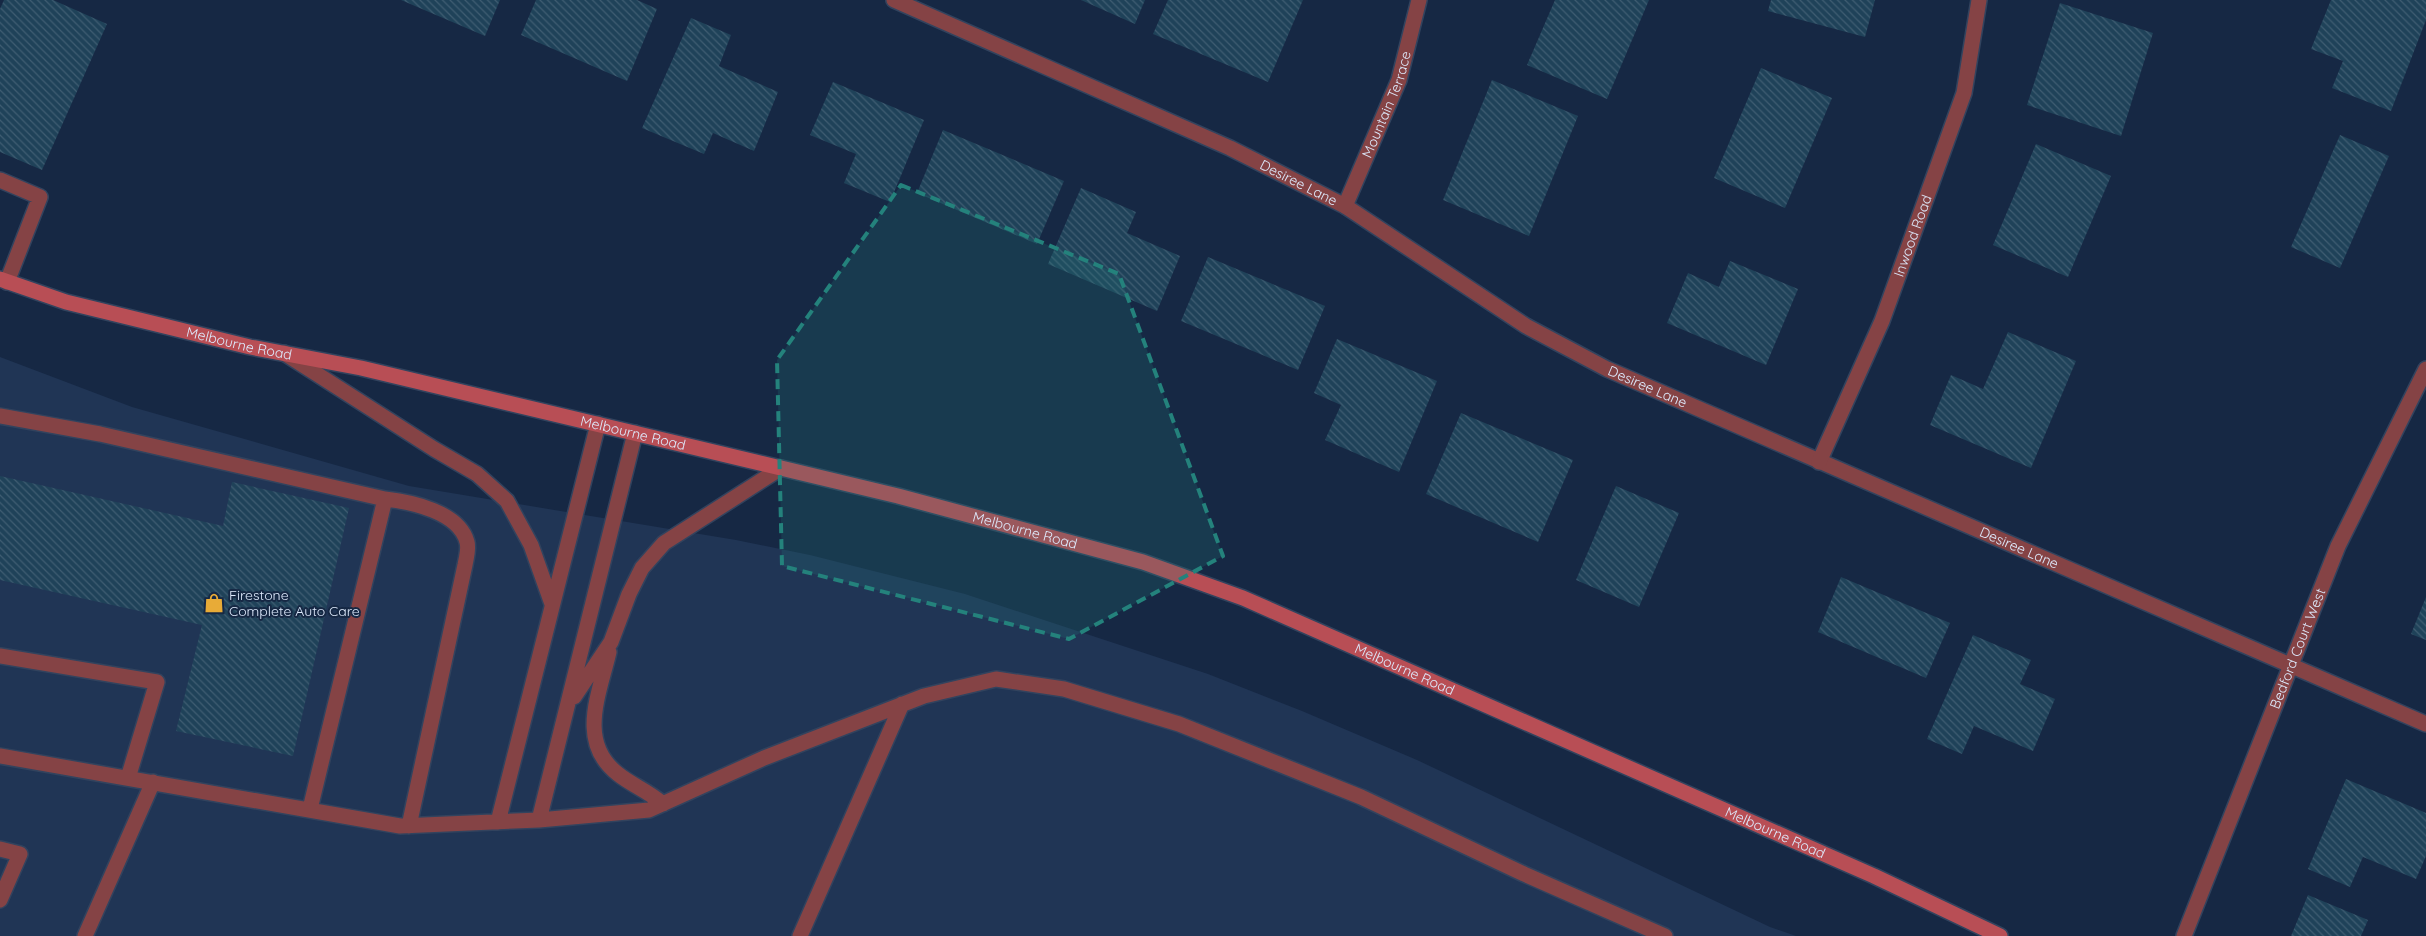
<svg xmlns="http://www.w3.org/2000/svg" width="2426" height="936" font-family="Quicksand,sans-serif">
	<defs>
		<pattern id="building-back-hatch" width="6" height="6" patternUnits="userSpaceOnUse" patternTransform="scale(1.25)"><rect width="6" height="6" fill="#1f4259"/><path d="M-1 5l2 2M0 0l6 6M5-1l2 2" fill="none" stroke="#3f5d72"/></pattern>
	</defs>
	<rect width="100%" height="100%" fill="#162844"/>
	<path fill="#203555" d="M0,357L132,407L409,486L736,540L810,555L965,594L1208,674L1302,711L1417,760L1770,927L1796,936H0Z"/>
	<path fill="url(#building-back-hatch)" d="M4,0H53L107,24L42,170L0,152V9Z
		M401,0H500L485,36Z
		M536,0H637L657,9L627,81L521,35Z
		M1081,0H1145L1135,24Z
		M1168,0H1303L1268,82L1153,34Z
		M1555,0H1649L1607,99L1527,65Z
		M1771,0H1875L1865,37L1768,11Z
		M2331,0H2426V20L2391,111L2332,88L2343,61L2311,49Z
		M2060,3L2153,33L2121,136L2027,105Z
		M691,18L731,35L719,66L778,92L754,151L713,133L704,154L642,128Z
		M1761,68L1832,98L1785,208L1714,178Z
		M1492,80L1578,116L1529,236L1443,200Z
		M833,82L924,120L890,202L844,183L856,154L810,135Z
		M943,130L1064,181L1037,244L917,193Z
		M2340,135L2389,156L2340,268L2291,247Z
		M2036,144L2111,176L2068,277L1993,245Z
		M1081,188L1136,212L1127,233L1180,256L1157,311L1048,264Z
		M1208,257L1325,306L1298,370L1181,321Z
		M1730,261L1798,289L1766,365L1667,323L1688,273L1719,287Z
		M2008,332L2076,361L2031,468L1930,425L1951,375L1983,389Z
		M1337,339L1437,381L1399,472L1325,440L1341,405L1314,393Z
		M1461,413L1573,460L1538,542L1426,494Z
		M0,476L223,526L232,482L349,508L293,756L176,731L202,625L0,580Z
		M1616,486L1679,513L1639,607L1576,580Z
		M1841,577L1950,623L1926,678L1818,632Z
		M2426,597V640L2411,634Z
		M1973,635L2031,660L2020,684L2055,699L2033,751L1974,726L1962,754L1927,739Z
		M2346,779L2426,813V856L2416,879L2363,857L2350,887L2308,869Z
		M2308,895L2368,920L2361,936H2291Z"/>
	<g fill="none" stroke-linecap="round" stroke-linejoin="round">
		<defs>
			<path id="service" d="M0,180L40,197L7,282
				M284,353L434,449L477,474L507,501L531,545L552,604
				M0,416L100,434L385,499
				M609,652C599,695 577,742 618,774C633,786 647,790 663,804
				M0,656L157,682L128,778
				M574,697L611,642L629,594L642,568L664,543L781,468
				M0,756L400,826L539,820L649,810L764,758L924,696L996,679L1064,689L1179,724L1361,797L1524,874L1665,936
				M310,809L385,499C412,502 459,512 467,542C469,549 466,559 465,565L409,826
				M539,820L635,433
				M498,822L598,424
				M0,849L20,854L0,900
				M85,936L153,782
				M800,936L902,704"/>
			<g id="minor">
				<path id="s1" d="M894,0L1230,148L1345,206L1526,326L1607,369L2426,724"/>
				<path id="s2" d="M1345,206L1399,80L1419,0"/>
				<path id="s3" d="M1819,462L1882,321L1964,93L1979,0"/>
				<path id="s4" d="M2184,936L2338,546L2426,369"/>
			</g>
			<g id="secondary">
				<path id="s5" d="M0,279L66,302L250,347L361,368L898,496L1143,562L1243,598L1874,876L2000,936"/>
			</g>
		</defs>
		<use href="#service" stroke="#32435e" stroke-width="18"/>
		<use href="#minor" stroke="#32435e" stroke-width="18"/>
		<use href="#secondary" stroke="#32435e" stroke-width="18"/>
		<use href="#service" stroke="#854345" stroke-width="15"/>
		<use href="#minor" stroke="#854345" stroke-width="15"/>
		<use href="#secondary" stroke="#b84e55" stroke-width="15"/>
	</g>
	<path fill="#24827c" fill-opacity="0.2" stroke="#24827c" stroke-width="4" stroke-dasharray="10 6" stroke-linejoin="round" d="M901,185L1119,274L1223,556L1069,639L782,566L777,360Z"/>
	<defs>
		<symbol id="shop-bare" viewBox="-9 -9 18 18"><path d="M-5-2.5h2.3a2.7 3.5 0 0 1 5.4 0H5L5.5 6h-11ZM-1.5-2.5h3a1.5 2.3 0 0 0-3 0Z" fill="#e8ab37" stroke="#162844" stroke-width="2.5" paint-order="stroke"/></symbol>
	</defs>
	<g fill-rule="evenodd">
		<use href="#shop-bare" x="200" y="589" width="28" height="28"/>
	</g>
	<g text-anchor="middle" stroke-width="4" stroke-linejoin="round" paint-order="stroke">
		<g font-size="14" fill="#deeafc" stroke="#162844">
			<text dy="5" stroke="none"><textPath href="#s2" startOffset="110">Mountain Terrace</textPath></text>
			<text dy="5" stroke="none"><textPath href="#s1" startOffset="444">Desiree Lane</textPath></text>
			<text dy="5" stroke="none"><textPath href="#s3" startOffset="245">Inwood Road</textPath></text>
			<text dy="5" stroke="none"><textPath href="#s5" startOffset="248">Melbourne Road</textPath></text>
			<text dy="5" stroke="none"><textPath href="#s1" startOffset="849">Desiree Lane</textPath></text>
			<text dy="5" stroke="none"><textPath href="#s5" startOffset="652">Melbourne Road</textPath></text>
			<text dy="5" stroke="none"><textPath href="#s5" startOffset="1056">Melbourne Road</textPath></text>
			<text dy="5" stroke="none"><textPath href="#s1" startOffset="1254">Desiree Lane</textPath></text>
			<text dy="5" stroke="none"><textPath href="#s4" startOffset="309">Bedford Court West</textPath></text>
			<text dy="5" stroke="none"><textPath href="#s5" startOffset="1461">Melbourne Road</textPath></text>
			<text dy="5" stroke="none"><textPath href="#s5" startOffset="1866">Melbourne Road</textPath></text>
		</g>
		<g font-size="14" fill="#deeafc" stroke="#162844" text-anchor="start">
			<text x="229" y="600">Firestone<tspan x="229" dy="16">Complete Auto Care</tspan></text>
		</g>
	</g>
</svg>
